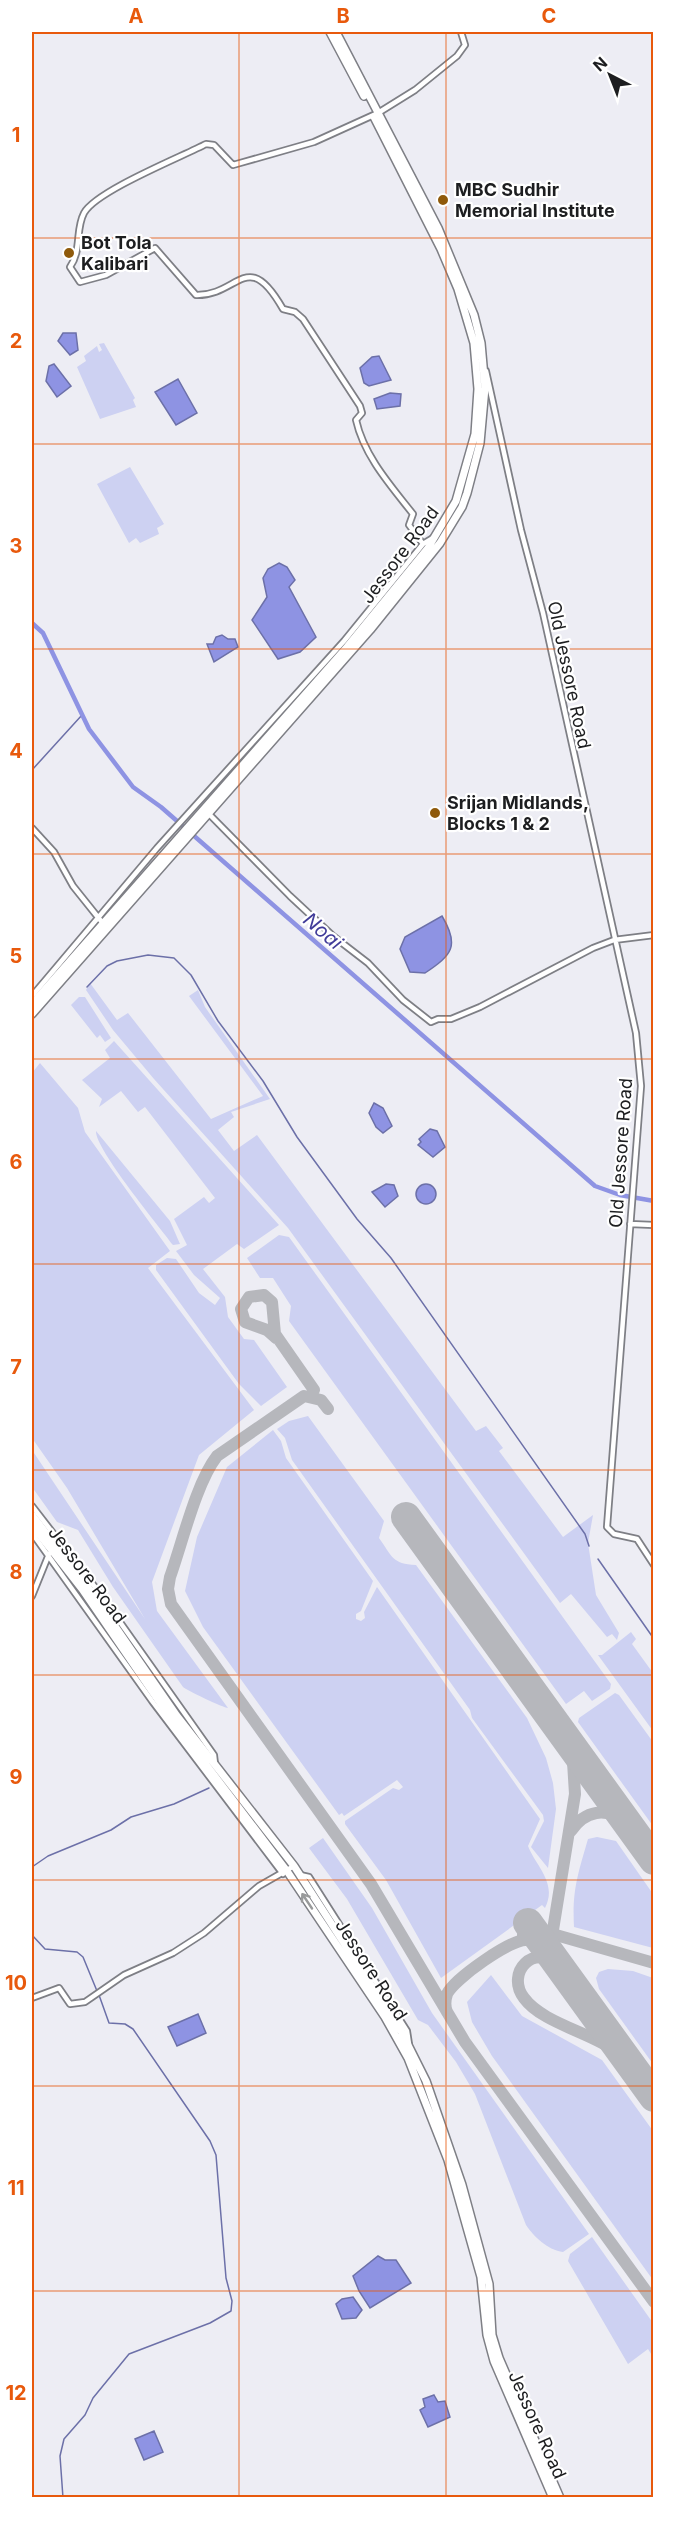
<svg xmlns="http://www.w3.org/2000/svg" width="685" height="2529" font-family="Inter,sans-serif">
	<rect width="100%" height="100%" fill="#ededf4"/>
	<path fill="#cdd1f2" d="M104,343L135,398L133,400L136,407L100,419L77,367L86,361L84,356L97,346L99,352L102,350L99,344Z
		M130,467L164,524L157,528L159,534L140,543L136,538L129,543L97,484Z
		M90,983L117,1020L128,1013L211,1119L263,1096L189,996L198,990L205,1007L270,1099L231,1112L234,1117L218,1130L234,1151L257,1135L476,1431L486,1426L503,1448L499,1451L563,1537L593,1515L588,1543L596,1595L619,1633L617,1640L612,1634L607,1637L571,1594L560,1603L288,1228L154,1079L113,1030L86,990Z
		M79,997H85L111,1038L105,1042L100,1035L97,1038L71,1005Z
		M114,1041L279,1225L244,1249L237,1244L203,1269L225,1297L228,1317L244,1339L254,1340L287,1387L261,1406L239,1384L156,1270V1265L167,1258L176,1259L199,1293L215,1305L220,1298L194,1275L176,1251L187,1245L174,1219L204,1197L209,1203L215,1198L145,1107L138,1112L121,1091L99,1107L102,1099L82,1080L110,1058L105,1050Z
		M40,1063L78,1108L85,1132L170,1251L148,1268L254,1410L199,1455L152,1582L157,1611L228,1708C224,1708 186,1690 183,1687L113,1587L78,1530L57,1522L32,1487V1450L145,1619L67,1488L32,1438V1073Z
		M96,1131L170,1221L180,1244L173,1245C159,1226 95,1149 96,1131Z
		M279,1235L289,1237L611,1684L610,1689L592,1701L584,1691L566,1704L289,1321L291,1306L273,1278H260L247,1258Z
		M308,1416L384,1521L379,1538C392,1556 392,1564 416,1565L527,1718L546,1758L553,1783L556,1809L548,1868L531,1847L544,1821L543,1815L472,1718L470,1710L292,1460L285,1438L277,1429L289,1421Z
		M273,1430L281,1441L286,1458L373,1581L361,1611L356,1614V1619L361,1621L365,1618L364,1612L377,1587L540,1819L528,1846C535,1865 558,1883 545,1908L542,1905L441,1978L386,1880L345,1824V1821L393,1788L399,1790L403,1787L397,1780L344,1816L342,1813L339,1815L203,1627L185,1591L197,1537L227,1467Z
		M631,1632L636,1639L632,1644L653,1673V1731L598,1655H602Z
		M615,1693L619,1695L653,1742V1826L578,1722L579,1718Z
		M597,1837L616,1841L653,1894V1948L574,1927C572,1890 578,1874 588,1839Z
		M323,1838L372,1908L432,2013L589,2234L563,2252C548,2250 534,2237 526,2225L475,2094L456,2062L428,2025L418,2020L347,1899L309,1848Z
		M608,1969L633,1971L653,1978V2064L599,1989L596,1978L599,1972Z
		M491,1975L522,2016L602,2060L653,2131V2280L492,2056L472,2022L467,2002Z
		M592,2237L653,2323V2357L648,2349L628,2364L568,2261L570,2254Z"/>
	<path fill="#8e93e3" stroke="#6c70a8" stroke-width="1.5" d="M63,333H76L78,350L70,355L58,341Z
		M379,356L391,380L369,386L364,383L360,368L372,357Z
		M54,364L71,386L57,397L46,381L49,366Z
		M178,379L197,413L176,425L155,392Z
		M390,393L401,394L400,406L377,409L374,399Z
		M279,563L287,567L295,580L289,587L316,637L300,652L278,659L252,620L267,597L263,578L268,569Z
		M222,635L228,639H235L238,647L214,662L207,644H213L216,637Z
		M442,916C460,946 452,955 425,973L410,972L400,949L405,937Z
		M374,1103L383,1108L392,1126L383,1133L376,1127L369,1113Z
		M430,1129L437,1131L445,1147L433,1157L418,1145L421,1142L419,1139Z
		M386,1184L394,1185L398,1196L385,1207L372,1192Z
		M416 1194a10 10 0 1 1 20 0a10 10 0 1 1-20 0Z
		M198,2014L206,2033L177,2046L168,2027Z
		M378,2256L385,2260H396L411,2283L370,2308L359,2291L353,2276Z
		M353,2297L362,2310L356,2318L342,2319L336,2304L342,2299Z
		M434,2395L438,2402L445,2401L450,2417L428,2427L420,2410L425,2407L423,2399Z
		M154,2431L163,2452L144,2460L135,2439Z"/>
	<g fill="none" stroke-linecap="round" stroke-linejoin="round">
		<path stroke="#6c70a8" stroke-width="1.5" d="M32,770L82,715
			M87,987L107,966L117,961L148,955L174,958L191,975L218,1021L263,1081L297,1137L357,1219L391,1258L585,1534L589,1546
			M598,1559L654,1639
			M32,1867L48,1856L111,1830L131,1817L174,1804L209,1788
			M32,1935L45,1949L77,1952L83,1957L97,1991
			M63,2498L60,2456L64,2439L85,2415L93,2398L129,2354L210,2323L231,2311L232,2301L226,2278L216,2155L210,2141L133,2029L125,2024L109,2023L99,1995"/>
		<path stroke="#8e93e3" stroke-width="4.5" d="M32,623L43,633L89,729L133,787L161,807L595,1186L620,1195L654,1201"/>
		<path stroke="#b6b7bc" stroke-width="12" d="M276,1338L267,1330L245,1322L241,1309L249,1297L264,1295L272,1302L275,1334L314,1390
			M328,1409L321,1400L304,1396L217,1456C196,1483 182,1544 170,1577L168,1589L171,1604L371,1884L465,2042L654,2302
			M571,1831C585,1810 606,1807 626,1822
			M523,1935L536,1931L549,1933L654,1963
			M560,1967C534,1941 505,1973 524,1998C543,2024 594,2033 620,2054C626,2058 630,2066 635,2071
			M561,1968L552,1945V1936L575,1794L573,1762L562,1734
			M447,2012C445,2007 445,2000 447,1994C454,1979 512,1938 527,1940C539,1942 545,1950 553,1958"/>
		<path stroke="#b6b7bc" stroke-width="30" d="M406,1517L654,1860
			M528,1923L654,2097"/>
		<defs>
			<path id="tertiary" d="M486,371L521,530L543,613L636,1033L641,1086L607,1527L614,1534L637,1539L654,1565
				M423,544L409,525L413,514C391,486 364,456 356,420L362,413L360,406L303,319L295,312L283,309C247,246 239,296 196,295L155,248L106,275L80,282L70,267C82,250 75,230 84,213C96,191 181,157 206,144L214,145L233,165L314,142L378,113L415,90L457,56L465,45L461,32
				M209,814L290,896L333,936L368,963L403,1000L431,1022L438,1019H451L480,1007L593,948L614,940L654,935
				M32,828L54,852L73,886L101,921
				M32,996L157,848L344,641L423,544L433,538
				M630,1224L654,1225
				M32,1506L98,1591L214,1755L215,1764
				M32,1533L152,1701L283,1874
				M32,1596L49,1554
				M300,1875L309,1877L407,2031L409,2044
				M32,1998L59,1988L70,2004L85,2002L124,1975L173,1953L204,1933L259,1886L294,1866"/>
			<path id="trunk" d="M330,32L364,96
				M32,1004L347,647L428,548L456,501L475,434L478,389L474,343L458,289L441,249L374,117
				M32,1014L370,630L440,543L462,507L467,493L480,443L485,388L481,343L474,315L438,228L336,32
				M32,1515L90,1590L177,1716L294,1866L401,2031L426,2081L462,2185L489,2284L492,2335L499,2358L560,2498
				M32,1525L82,1589L169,1716L287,1871L385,2017L408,2058L448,2160L466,2224L481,2277L487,2335L494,2361L553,2498"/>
		</defs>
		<use href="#tertiary" stroke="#7e7f85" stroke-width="8"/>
		<use href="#trunk" stroke="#7e7f85" stroke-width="10"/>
		<use href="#tertiary" stroke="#fff" stroke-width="4.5"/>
		<use href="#trunk" stroke="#fff" stroke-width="7"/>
	</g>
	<defs><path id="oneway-shaft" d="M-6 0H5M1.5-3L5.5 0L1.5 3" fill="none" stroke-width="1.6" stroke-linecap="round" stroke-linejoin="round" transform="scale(1.5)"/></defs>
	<use stroke="#999a9b" href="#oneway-shaft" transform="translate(307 1901) rotate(-124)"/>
	<path fill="none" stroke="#e8590c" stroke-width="1.5" stroke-opacity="0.55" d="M239,32V2498M446,32V2498M32,238H654M32,444H654M32,649H654M32,854H654M32,1059H654M32,1264H654M32,1470H654M32,1675H654M32,1880H654M32,2086H654M32,2291H654"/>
	<g fill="#8f5a0b" stroke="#fff" stroke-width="2">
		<circle cx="443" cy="200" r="6"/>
		<circle cx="69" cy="253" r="6"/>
		<circle cx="435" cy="813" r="6"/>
	</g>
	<g text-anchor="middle" stroke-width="4.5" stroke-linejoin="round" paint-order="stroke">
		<g font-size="18" font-weight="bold" fill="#1d1e20" stroke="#fff" text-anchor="start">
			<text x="455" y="196">MBC Sudhir<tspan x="455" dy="21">Memorial Institute</tspan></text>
			<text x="81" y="249">Bot Tola<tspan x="81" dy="21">Kalibari</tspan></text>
			<text x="447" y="809">Srijan Midlands,<tspan x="447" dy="21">Blocks 1 &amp; 2</tspan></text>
		</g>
		<g font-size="18" fill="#1d1e20" stroke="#fff">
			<text transform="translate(400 555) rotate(-53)" y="6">Jessore Road</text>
			<text transform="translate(569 675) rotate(78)" y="6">Old Jessore Road</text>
			<text transform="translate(621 1153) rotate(-86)" y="6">Old Jessore Road</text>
			<text transform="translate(87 1575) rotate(53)" y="6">Jessore Road</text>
			<text transform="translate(371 1970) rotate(57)" y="6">Jessore Road</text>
			<text transform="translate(537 2425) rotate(66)" y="6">Jessore Road</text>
		</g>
		<g font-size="20" font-style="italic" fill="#413c99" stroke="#fff">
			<text transform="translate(323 931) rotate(41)" y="7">Noai</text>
		</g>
	</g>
	<rect width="685" height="2529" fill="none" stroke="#ffffff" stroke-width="66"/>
	<g transform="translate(610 75) rotate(318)" stroke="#ffffff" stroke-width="4.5" paint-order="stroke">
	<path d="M0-4.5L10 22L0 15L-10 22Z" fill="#1d1e20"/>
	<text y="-9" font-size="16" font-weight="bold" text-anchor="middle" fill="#1d1e20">N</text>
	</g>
	<rect x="33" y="33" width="619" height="2463" fill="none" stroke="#e8590c" stroke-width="2"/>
	<g font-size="20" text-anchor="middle" font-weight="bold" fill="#e8590c">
		<text x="136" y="23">A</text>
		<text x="343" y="23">B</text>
		<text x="549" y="23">C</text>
		<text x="16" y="142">1</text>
		<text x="16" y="348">2</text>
		<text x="16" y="553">3</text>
		<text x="16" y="758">4</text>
		<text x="16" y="963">5</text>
		<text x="16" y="1169">6</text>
		<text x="16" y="1374">7</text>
		<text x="16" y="1579">8</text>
		<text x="16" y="1784">9</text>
		<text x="16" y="1990">10</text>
		<text x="16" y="2195">11</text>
		<text x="16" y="2400">12</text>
	</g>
</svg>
